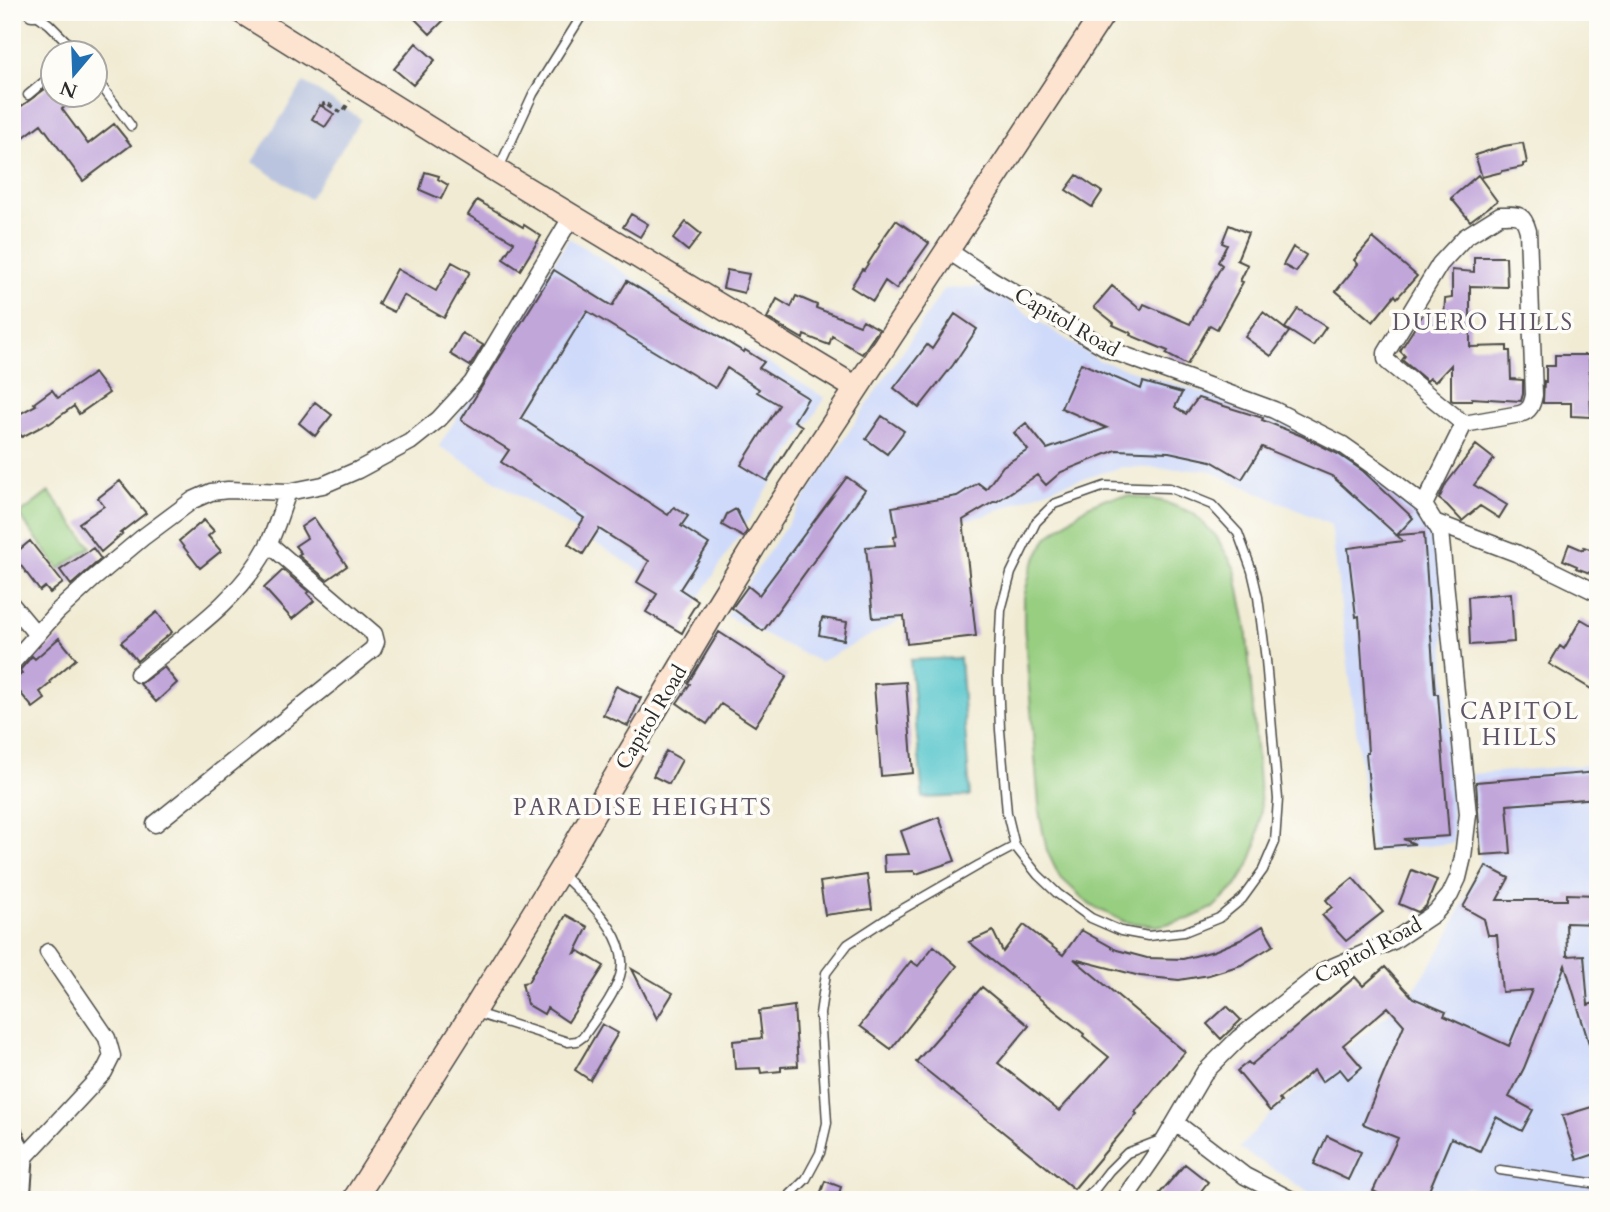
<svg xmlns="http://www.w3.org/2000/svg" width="1610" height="1212" font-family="Cardo,serif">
	<rect width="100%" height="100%" fill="#fdfcf7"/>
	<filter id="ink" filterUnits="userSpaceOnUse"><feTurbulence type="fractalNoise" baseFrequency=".0143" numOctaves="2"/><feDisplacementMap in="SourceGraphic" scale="14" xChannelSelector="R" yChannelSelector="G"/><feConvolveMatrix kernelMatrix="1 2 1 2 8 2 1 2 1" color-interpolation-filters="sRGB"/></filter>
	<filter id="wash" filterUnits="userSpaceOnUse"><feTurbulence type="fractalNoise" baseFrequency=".00686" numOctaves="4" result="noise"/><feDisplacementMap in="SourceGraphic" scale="28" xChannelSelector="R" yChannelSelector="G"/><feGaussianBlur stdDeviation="1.57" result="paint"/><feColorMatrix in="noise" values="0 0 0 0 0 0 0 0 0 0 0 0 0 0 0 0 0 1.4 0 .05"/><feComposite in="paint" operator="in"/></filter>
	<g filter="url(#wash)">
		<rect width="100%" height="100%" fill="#f1ebd3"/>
		<path fill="#cfdafa" d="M569,238L825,398L695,605L439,446Z
			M985,286L1098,360L1270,414L1341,447L1424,506L1439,532L1454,843L1371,852L1331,525L1207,470L1123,467L1058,486L984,516L890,534L900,620L820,662L726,616L944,289Z
			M1598,764V939L1595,940L1596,982L1598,983V1200H1488L1468,1187L1451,1200H1321L1239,1148L1268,1116L1411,994L1446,941L1478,868L1480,857L1471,774Z"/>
		<path fill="#bac4de" d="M304,82L361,119L309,199L252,162Z"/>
		<path fill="#97ce80" stroke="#617c56" stroke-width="2" d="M49,492L91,547L59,569L19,515Z
			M1130,496L1162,501L1193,513L1216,536L1235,569L1246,625L1261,807L1257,844L1248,867L1236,886L1213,908L1189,919L1157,926L1125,922L1090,905L1059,876L1047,851L1040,817L1024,626V597L1031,568L1047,538L1086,507L1106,498Z"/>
		<path fill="#58c6cc" stroke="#42787c" stroke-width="2" d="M960,658L970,796L923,798L910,660Z"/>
		<g id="blocks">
			<path fill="#c1a6da" d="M408,12H452L430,34Z
				M416,43L435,60L413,85L394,69Z
				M52,84V94H82L62,109L88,144L114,124L131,145L83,181L41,124L12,146V113Z
				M320,105L334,114L325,127L312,119Z
				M1523,143L1527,163L1523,164V167L1502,171V172L1482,177L1475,155L1504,146Z
				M425,172L439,176L438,179L448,185L441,199L420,190Z
				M1077,175L1102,192L1092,207L1066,190Z
				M1478,175L1497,201L1470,221L1451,198Z
				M477,200L523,227L524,225L541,236L520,270L503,259L514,242L468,215Z
				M631,214L648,224L640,237L623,227Z
				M896,220L929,243L896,289L885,281L873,301L851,287L862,269L864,270L880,245L879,244Z
				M686,222L701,234L688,251L673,239Z
				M1229,225L1248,233L1237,260L1248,265L1240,281L1243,282L1217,329L1210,325L1187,365L1166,354L1168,351L1130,335L1131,333L1113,325L1114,323L1094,307L1112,286L1141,310L1144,304L1190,324L1222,265L1218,262L1227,245L1222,243Z
				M1373,238L1417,276L1397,298L1395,295L1373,322L1336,291L1358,264L1354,260Z
				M1293,247L1306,255L1296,272L1283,265Z
				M1474,257H1506L1507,287L1470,286V347L1507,346V351H1510L1511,379L1523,380V394L1521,401L1472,398V401H1453L1451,400V365L1435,382L1430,378L1427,381L1402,360L1405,356L1400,351L1427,308L1444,323L1445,299L1452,298V270L1474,272Z
				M452,262L470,272L444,318L403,295L394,312L378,304L397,269L436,291Z
				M554,270L612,306L627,281L744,352L745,350L764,362L759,368L808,398L794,421L802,426L767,481L741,465L779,405L757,392L759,389L727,368L715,388L587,311L521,418L668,515L674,507L688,516L681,526L709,544L680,589L698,601L688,617L690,618L682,633L646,612L657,594L637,582L649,561L599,529L583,554L568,544L584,518L501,462L509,450L461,420Z
				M727,270L749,274L744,293L723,288Z
				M796,296L817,305L816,308L860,325L863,320L879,329L862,354L832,336L829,345L804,335L803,339L767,318L777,299L791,307Z
				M1298,309L1326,327L1313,346L1285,328Z
				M1263,312L1289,332L1271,356L1245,337Z
				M955,314L977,329L953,365L919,408L894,388L927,345L932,349Z
				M462,333L483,345L470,366L450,354Z
				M1555,355H1589L1591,417L1571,416V403H1543L1544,381L1546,382V366H1555Z
				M1081,363L1141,389L1143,382L1182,393L1175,407L1186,414L1198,398L1263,418L1262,420L1302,436L1338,454L1363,471L1413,518L1397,535L1424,533L1435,694H1438L1449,836L1403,839L1415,844L1375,847L1366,753H1368L1359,616L1356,617L1348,548L1403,541L1332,476L1262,447L1242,479L1211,461L1169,452L1116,450L1061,472L1046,485L1037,475L996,502L995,501L963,520L976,636L907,644L904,616L873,618L866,547L895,545L894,537L897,536L892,507L957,496L978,483L986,489L1003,466L1028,450L1014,433L1026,423L1047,449L1107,428L1061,408Z
				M94,373L109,393L79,414L74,406L49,424L48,423L22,437L12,421V418L36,405L34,403L52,390L58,398Z
				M315,402L332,415L315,436L299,423Z
				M882,416L904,431L887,454L866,439Z
				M1476,445L1494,459L1474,485L1507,505L1499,518L1480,506L1462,521L1447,505L1439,499L1446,484Z
				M847,477L865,490L763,631L732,608L748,586L759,595Z
				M120,481L146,513L120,533L122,534L101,552L79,523L104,506L98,498Z
				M736,509L747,531L743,537L722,525L727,514Z
				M314,518L347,566L327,580L298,555L301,553L295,546L307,538L301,527Z
				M204,520L214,531L208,536L221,551L200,568L179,541Z
				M30,541L63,583L50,593L45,587L40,591L13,555Z
				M1569,544L1583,550L1584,547L1598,552V576L1576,568L1577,566L1563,560Z
				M93,548L101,559L71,585L60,570Z
				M283,570L309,592L307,593L314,601L292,619L264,588Z
				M1511,593L1514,642L1470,645L1468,597Z
				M157,612L172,632L137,661L121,642Z
				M822,618L847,622L844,640L819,635Z
				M1581,619L1598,629V693L1549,664L1560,646L1564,649Z
				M719,632L787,676L755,726L721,704L707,724L677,703L690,684L688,683Z
				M59,638L76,659L50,681L51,683L40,692L45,699L33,708L12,683L22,673L20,670L32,656L35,659Z
				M164,667L177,683L156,702L140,684Z
				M906,682L913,773L881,776L874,684Z
				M616,686L641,698L628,726L603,715Z
				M666,751L682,760L669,784L653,776Z
				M1598,772V798L1507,805L1511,853L1481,855L1476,782Z
				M939,817L955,861L916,874L914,871L885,872L884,855L909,854L901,831Z
				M1486,866L1509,878L1497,900H1567V894L1598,895V924L1566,923L1567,956L1584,955L1588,1005L1598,1002V1060H1594L1565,965L1524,1068L1509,1097L1533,1110L1522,1131L1496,1117L1480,1151L1451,1138L1425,1200H1392L1373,1191L1398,1138L1363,1124L1404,1025L1388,1007L1343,1045L1362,1067L1348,1079L1340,1069L1322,1082L1314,1070L1279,1099L1281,1102L1270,1111L1237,1071L1248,1062L1251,1065L1355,977L1363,986L1385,967L1413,998L1446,1012L1444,1016L1509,1046L1532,990L1502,992L1497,935H1488L1484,919L1463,907Z
				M1412,870L1437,880L1426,906L1418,912L1399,904Z
				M867,875L872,909L825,915L820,882Z
				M1353,878L1383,912L1346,941L1322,915L1332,907L1326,900Z
				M566,915L588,927L575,953L579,951L604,966L568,1022L547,1008L544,1014L527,1004L522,983L528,982Z
				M1024,925L1063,955L1081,930L1117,950L1147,958L1183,959L1214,951L1240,940L1263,926L1274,945L1241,965L1209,975L1179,980L1140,976L1074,959L1185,1052L1135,1112L1137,1114L1074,1189L916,1062L982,987L1029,1026L998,1063L1059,1111L1109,1057L1083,1036L1084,1034L969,942L993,931L1003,952Z
				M934,946L957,966L891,1049L860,1026L911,961L918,966Z
				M632,969L673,993L657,1019Z
				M794,1006L798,1066L781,1067V1071L761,1073L760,1068L735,1069L733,1041L762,1038L759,1011Z
				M1227,1006L1241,1020L1221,1039L1207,1024Z
				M602,1024L618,1033L590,1080L575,1070Z
				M1598,1105V1153L1577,1160L1562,1116Z
				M1327,1136L1361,1152L1348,1180L1314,1164Z
				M1185,1164L1208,1182L1194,1200H1154Z
				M825,1181L841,1187L837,1200H818Z"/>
		</g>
	</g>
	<g filter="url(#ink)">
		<use href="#blocks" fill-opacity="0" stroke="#494844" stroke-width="2"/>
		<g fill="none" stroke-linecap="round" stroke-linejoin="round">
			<defs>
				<path id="service" d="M34,13L49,24L77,52
					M94,76L131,126
					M28,95L52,75
					M499,168L533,94L584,12
					M1105,486L1170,488L1212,505L1238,533L1252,571L1258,597L1266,660L1278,799L1275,842L1263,870L1242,899L1219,918L1184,932L1148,936L1121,931L1091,918L1058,894L1038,875L1015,846L1007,813L1000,730L998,675L1001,610L1011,573L1036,522L1054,504Z
					M476,1013L568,1042L577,1041L584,1036C596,1018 613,998 620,976C633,937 584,898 561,873
					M1500,1170L1598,1184
					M785,1200L806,1179L820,1153L827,1123L820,1014L826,973L848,944L894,914L979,865L1015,846
					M1082,1200L1095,1189L1109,1171L1127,1153L1163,1139"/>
				<path id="minor" d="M32,12H35
					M1500,215C1517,215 1523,212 1528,231L1534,395C1532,405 1530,411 1520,414L1464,424L1388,362L1386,359V353L1440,264L1465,237Z
					M947,250L991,279L1110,350L1274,410L1343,445L1383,473L1424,505L1440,531L1468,814L1463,857L1458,878L1450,895L1435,913L1393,941L1325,970L1239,1038L1204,1073L1160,1148L1124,1200
					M1424,505L1464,424
					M1434,522L1516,553L1598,593
					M12,605L37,635
					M12,663L57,612L93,579L142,538L193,500L211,492L228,490L288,492L323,485L358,470L410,442L439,419L472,383L572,216
					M138,674C184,636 239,601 267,547C276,530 281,510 288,492
					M155,824L373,649L376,642L374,634L269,544
					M1176,1123L1245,1176L1292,1200
					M23,1159L104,1072L112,1056L107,1038L48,952"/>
				<path id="tertiary" d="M12,1133L23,1159L20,1200"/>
				<path id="secondary" d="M242,12L497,171L856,388
					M354,1200L473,1012L559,872L717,606L772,517L1104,12"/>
			</defs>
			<use href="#service" stroke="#494844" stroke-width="11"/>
			<use href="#minor" stroke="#494844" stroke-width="19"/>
			<use href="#tertiary" stroke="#494844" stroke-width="23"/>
			<use href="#secondary" stroke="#494844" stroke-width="26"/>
			<path stroke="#494844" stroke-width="3.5" stroke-dasharray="5 5" stroke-linecap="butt" d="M322,107L325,102L342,113L350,101"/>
			<use href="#service" stroke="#fff" stroke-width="8"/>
			<use href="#minor" stroke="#fff" stroke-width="16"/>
			<use href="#tertiary" stroke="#fff" stroke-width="19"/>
			<use href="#secondary" stroke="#fde4d1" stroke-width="23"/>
		</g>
	</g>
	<g text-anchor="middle" stroke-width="7" stroke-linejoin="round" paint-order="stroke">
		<g font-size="21" fill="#2b2b2b" stroke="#fdfcf7">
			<text transform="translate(1067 322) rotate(30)" y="7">Capitol Road</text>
			<text transform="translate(651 717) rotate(-59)" y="7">Capitol Road</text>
			<text transform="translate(1368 950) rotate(-28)" y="7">Capitol Road</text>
		</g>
		<g font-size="23" letter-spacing="2" fill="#605668" stroke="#fdfcf7">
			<text x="1483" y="330">DUERO HILLS</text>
			<text x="1520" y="719">CAPITOL<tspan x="1520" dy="26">HILLS</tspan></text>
			<text x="643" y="815">PARADISE HEIGHTS</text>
		</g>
	</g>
	<rect width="1610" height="1212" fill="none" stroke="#fdfcf7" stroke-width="42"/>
	<g transform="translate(74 74) rotate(199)"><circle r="33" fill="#fdfcf7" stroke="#a9a8a5" stroke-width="2"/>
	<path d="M0-5L12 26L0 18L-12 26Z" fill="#1f6fb2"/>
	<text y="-10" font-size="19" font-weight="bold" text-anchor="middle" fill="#2b2b2b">N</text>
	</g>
</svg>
